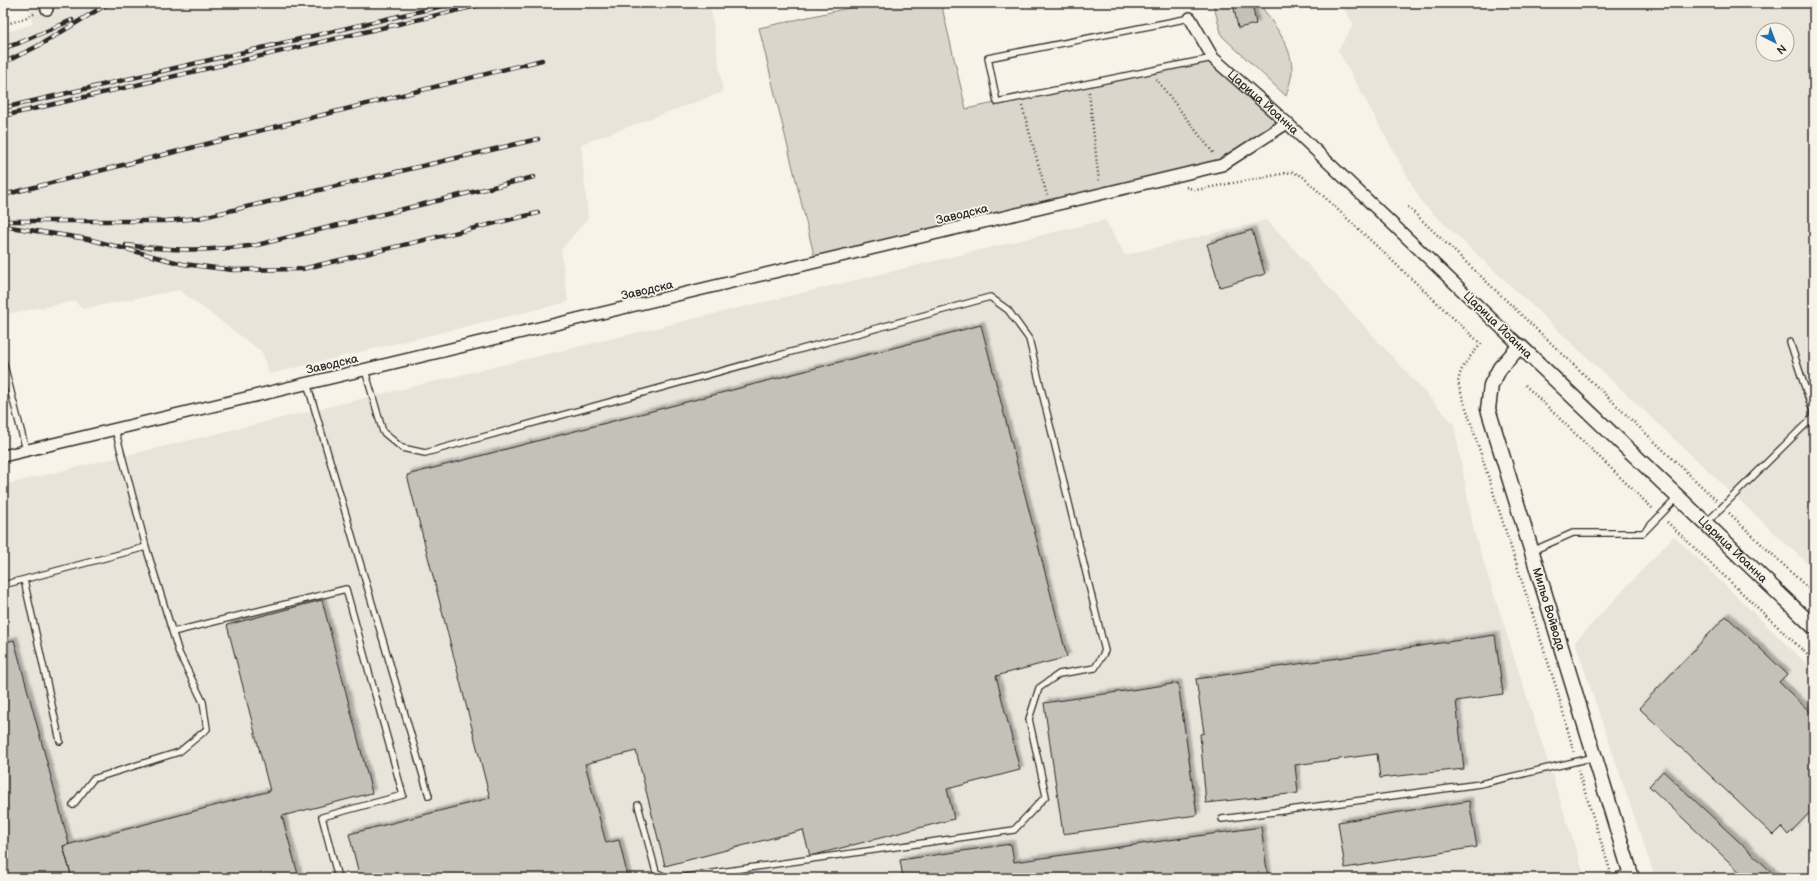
<svg xmlns="http://www.w3.org/2000/svg" width="1817" height="881" font-family="'Balsamiq Sans',sans-serif">
	<defs>
		<filter id="shadow"><feDropShadow dx="3.5" dy="-3.5" stdDeviation="1" flood-color="#0004"/></filter>
	</defs>
	<rect width="100%" height="100%" fill="#f7f3e8"/>
	<filter id="ink" filterUnits="userSpaceOnUse"><feTurbulence type="fractalNoise" baseFrequency=".025" numOctaves="2"/><feDisplacementMap in="SourceGraphic" scale="8" xChannelSelector="R" yChannelSelector="G"/><feConvolveMatrix kernelMatrix="1 2 1 2 8 2 1 2 1" color-interpolation-filters="sRGB"/></filter>
	<g filter="url(#ink)">
		<path fill="#e8e4da" fill-rule="evenodd" d="M28,3H710L723,92L581,144L588,218L561,250L568,302L269,374L262,352L179,290L82,309L75,301L8,314L3,291V33L33,24Z
			M1340,3H1814V570L1422,203L1338,50L1354,24ZM1763,30H1787V54H1763Z
			M1105,220L1125,255L1267,220L1454,424L1474,532L1585,878H3V485Z
			M1674,536L1814,671V878H1655L1575,642Z"/>
		<path fill="#dad6cc" stroke="#82807c" d="M871,3H941L966,109L1213,58L1287,123L1222,165L816,263L759,28Z
			M1213,3H1259C1273,24 1293,46 1292,72C1291,80 1288,89 1286,96L1222,36Z"/>
		<path fill="#c4c1b9" stroke="#2b2b2b" filter="url(#shadow)" d="M1233,3H1252L1256,24L1238,28Z
			M1252,230L1265,274L1220,287L1207,244Z
			M981,325L1067,657L996,676L1020,770L947,789L954,819L810,856L803,830L665,866L636,751L585,764L606,843L619,840L628,878H360L349,834L490,798L407,475Z
			M322,600L372,793L282,816L299,878H72L63,846L270,791L227,625Z
			M1726,616L1787,674L1779,682L1814,716V808L1788,835L1781,827L1773,835L1639,708Z
			M1495,635L1503,694L1456,701L1464,769L1380,778L1377,754L1295,765L1298,793L1206,803L1200,734L1204,733L1196,679Z
			M14,640L69,844L63,846L72,878H3V643Z
			M1178,683L1197,815L1063,834L1044,703Z
			M1663,771L1778,878H1746L1649,786Z
			M1469,801L1477,847L1345,868L1338,822Z
			M1261,827L1268,878H903L900,860L1011,844L1014,862Z"/>
		<g fill="none" stroke-linecap="round" stroke-linejoin="round">
			<defs>
				<path id="service" d="M1190,18L988,58L997,102L1213,58
					M1790,342L1814,415
					M3,361L26,450
					M365,370L383,432L402,448L425,453L990,297L1008,310L1029,339L1105,651L1095,668L1059,674L1039,688L1029,719L1046,796L1014,830L678,878
					M307,383L429,796
					M1706,523L1814,416
					M1532,551L1573,533H1643L1678,497
					M24,580L60,741
					M3,585L146,547
					M173,632L346,589L403,795L322,817L338,878
					M73,805L93,779L179,752L207,729L203,702L179,653L146,547L115,429
					M638,805L656,872L667,878
					M1222,819L1480,784L1595,757
					M1609,878L1630,872"/>
				<g id="minor">
					<path d="M45,3L47,9"/>
					<path id="s1" d="M1190,18L1213,58L1287,123L1520,346"/>
					<path d="M3,456L1222,165L1287,123"/>
				</g>
				<g id="tertiary">
					<path id="s2" d="M1632,878L1488,409L1491,385L1500,368L1520,346L1814,627"/>
				</g>
			</defs>
			<use href="#service" stroke="#2b2b2b" stroke-width="8"/>
			<use href="#minor" stroke="#2b2b2b" stroke-width="14"/>
			<use href="#tertiary" stroke="#2b2b2b" stroke-width="17"/>
			<path stroke="#2b2b2b" stroke-width="2.5" stroke-dasharray="1 3" stroke-linecap="butt" d="M3,25L20,20L36,13
				M1156,79L1214,154
				M1089,92L1099,182
				M1022,106L1047,195
				M1186,187L1196,190L1292,172L1302,176L1481,344C1470,357 1460,366 1458,383L1557,690L1574,753
				M1408,207L1717,501
				M1525,385L1654,510
				M1729,513L1814,594
				M1667,522L1814,661
				M3,598H6L5,593
				M1578,770L1610,870"/>
			<use href="#service" stroke="#f7f3e8" stroke-width="5.5"/>
			<use href="#minor" stroke="#f7f3e8" stroke-width="11"/>
			<use href="#tertiary" stroke="#f7f3e8" stroke-width="14"/>
			<defs>
				<path id="rail" d="M3,48L19,43L72,20
					M3,63L38,46L109,3
					M3,108L455,3
					M3,116L489,3
					M3,195L542,60
					M3,221H166L199,218L538,139
					M3,226L88,239L183,264L233,270L302,269L538,213
					M126,245C170,251 213,251 257,245L534,177"/>
			</defs>
			<use href="#rail" stroke="#2b2b2b" stroke-width="4.5"/>
			<use href="#rail" stroke="#f7f3e8" stroke-width="3" stroke-dasharray="9" stroke-linecap="butt"/>
		</g>
	</g>
	<g text-anchor="middle" stroke-width="3.5" stroke-linejoin="round" paint-order="stroke">
		<g font-size="12" fill="#2b2b2b" stroke="#f7f3e8">
			<text dy="4" stroke="none"><textPath href="#s1" startOffset="113">Царица Йоанна</textPath></text>
			<text transform="translate(962 214) rotate(-14)" y="4">Заводска</text>
			<text transform="translate(647 290) rotate(-13)" y="4">Заводска</text>
			<text transform="translate(1498 325) rotate(44)" y="4">Царица Йоанна</text>
			<text transform="translate(332 364) rotate(-13)" y="4">Заводска</text>
			<text dy="4" stroke="none"><textPath href="#s2" startOffset="858">Царица Йоанна</textPath></text>
			<text transform="translate(1549 609) rotate(73)" y="4">Мильо Войвода</text>
		</g>
	</g>
	<rect width="1817" height="881" fill="none" stroke="#f7f3e8" stroke-width="16"/>
	<rect x="8" y="8" width="1801" height="865" fill="none" stroke="#2b2b2b" stroke-width="1.5" filter="url(#ink)"/>
	<g transform="translate(1775 42) rotate(138)"><circle r="19" fill="#f7f3e8" stroke="#a5a39c"/>
	<path d="M0-3L7 15L0 10L-7 15Z" fill="#1f6fb2"/>
	<text y="-6" font-size="11" font-weight="bold" text-anchor="middle" fill="#2b2b2b">N</text>
	</g>
</svg>
